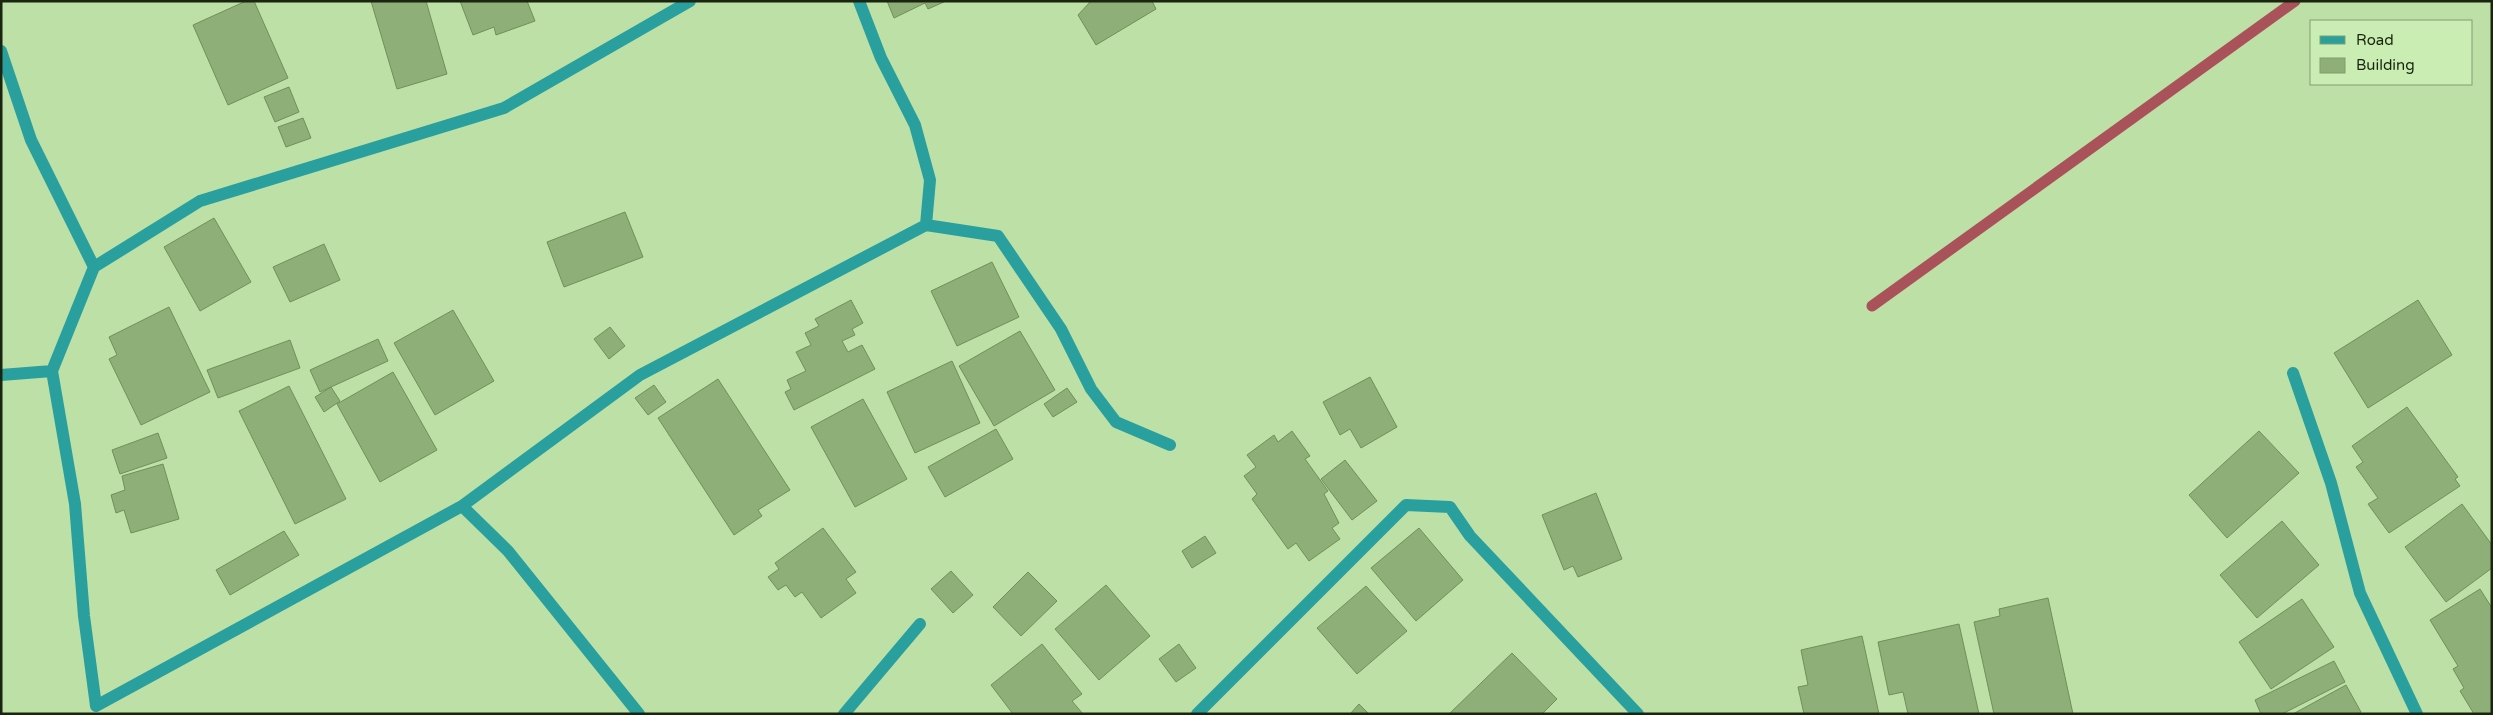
<svg xmlns="http://www.w3.org/2000/svg" width="2493" height="715" font-family="'Varela Round',sans-serif">
	<rect width="100%" height="100%" fill="#bde0a6"/>
	<g fill="none" stroke-linecap="round" stroke-linejoin="round">
		<path stroke="#a95259" stroke-width="11" d="M1872,306L2295,1"/>
	</g>
	<path fill="#8eaf77" stroke="#70905a" d="M246,1H254L288,78L228,105L193,25Z
		M371,1H426L447,74L397,89Z
		M460,1H527L535,21L496,35L494,27L473,35Z
		M887,1H946L928,9L925,3L894,18Z
		M1091,1H1152L1156,9L1096,45L1078,15Z
		M289,87L299,112L275,122L264,97Z
		M303,118L311,138L286,147L278,127Z
		M625,212L643,257L564,287L547,242Z
		M214,218L251,282L200,311L164,247Z
		M324,244L340,280L290,302L273,267Z
		M992,262L1019,317L957,346L931,291Z
		M851,300L863,323L852,329L855,335L842,341L848,352L862,345L875,369L794,410L785,392L791,389L787,380L806,371L796,352L811,345L805,333L819,326L815,319Z
		M2418,300L2452,355L2368,408L2334,353Z
		M169,307L210,392L141,425L109,359L117,355L109,337Z
		M453,310L494,381L435,415L394,343Z
		M610,327L625,346L609,359L594,339Z
		M1020,331L1055,390L994,426L959,366Z
		M378,339L388,361L320,392L310,370Z
		M290,340L300,368L218,398L207,370Z
		M952,361L980,423L915,453L887,392Z
		M393,372L437,450L380,482L337,404Z
		M1370,377L1397,427L1361,448L1350,429L1340,435L1323,402Z
		M718,379L790,490L758,510L762,516L734,535L658,418Z
		M654,385L666,402L648,415L635,398Z
		M289,386L346,499L295,524L239,411Z
		M331,387L340,401L324,412L315,397Z
		M1067,388L1077,402L1053,417L1044,404Z
		M863,399L907,479L855,507L811,427Z
		M2407,407L2458,477L2455,479L2460,486L2389,533L2368,504L2378,498L2356,467L2363,462L2352,446Z
		M996,429L1013,459L945,497L928,467Z
		M1292,431L1310,456L1305,459L1328,491L1324,494L1339,523L1332,528L1340,539L1309,561L1296,543L1288,549L1252,499L1257,494L1244,476L1256,467L1247,455L1274,435L1278,442Z
		M2259,431L2299,473L2227,538L2189,495Z
		M158,433L167,458L120,474L112,450Z
		M1345,460L1377,501L1352,520L1321,479Z
		M163,464L179,519L131,533L124,510L116,513L111,495L125,490L122,476Z
		M1596,493L1622,559L1578,577L1573,566L1564,570L1542,515Z
		M2462,504L2492,545V568L2446,602L2405,547Z
		M2282,521L2319,565L2257,618L2220,575Z
		M823,528L856,572L846,579L856,593L821,618L802,592L795,597L786,585L778,590L768,577L779,569L775,563Z
		M1419,528L1463,580L1416,621L1371,568Z
		M284,531L299,555L230,595L216,570Z
		M1205,536L1216,553L1192,568L1182,551Z
		M951,571L973,595L953,613L931,589Z
		M1028,572L1057,601L1021,636L993,607Z
		M1106,585L1150,636L1099,680L1055,629Z
		M1366,586L1407,631L1357,674L1317,628Z
		M2480,589L2492,608V714H2474L2460,691L2464,688L2453,669L2458,666L2430,620Z
		M2048,598L2073,714H1994L1974,622L2000,616L1999,609Z
		M2302,599L2334,647L2271,689L2239,642Z
		M1959,624L1979,714H1908L1903,692L1889,695L1878,642Z
		M1862,636L1879,714H1804L1798,687L1808,685L1801,650Z
		M1042,644L1082,694L1072,701L1083,714H1013L991,685Z
		M1179,644L1196,668L1176,682L1159,659Z
		M1512,653L1557,699L1542,714H1449Z
		M2334,661L2345,682L2282,714H2261L2255,700Z
		M2346,685L2361,712L2358,714H2293Z
		M1359,704L1369,714H1350Z"/>
	<g fill="none" stroke-linecap="round" stroke-linejoin="round">
		<path stroke="#29a09d" stroke-width="12" d="M859,1L881,58L915,125L930,180L926,225
			M1,51L31,140L94,267
			M52,371L94,267L200,201L504,108L690,1
			M2293,373L2331,483L2360,593L2417,714
			M1,375L52,371L75,504L84,616L96,706L462,506L640,375L926,225L998,236L1061,329L1091,389L1116,422L1170,445
			M462,506L508,551L639,714
			M844,714L920,624
			M1197,714L1406,505L1450,507L1470,536L1638,714"/>
	</g>
	<rect width="2493" height="715" fill="none" stroke="#19250f" stroke-width="5"/>
	<rect x="2310" y="20" width="162" height="65" fill="#caedb3" stroke="#839d71"/>
	<rect x="2320" y="36" width="25" height="8" fill="#29a09d" stroke="#839d71"/>
	<text x="2356" y="45" font-size="15" fill="#19250f">Road</text>
	<rect x="2320" y="58" width="25" height="15" fill="#8eaf77" stroke="#839d71"/>
	<text x="2356" y="70" font-size="15" fill="#19250f">Building</text>
</svg>
